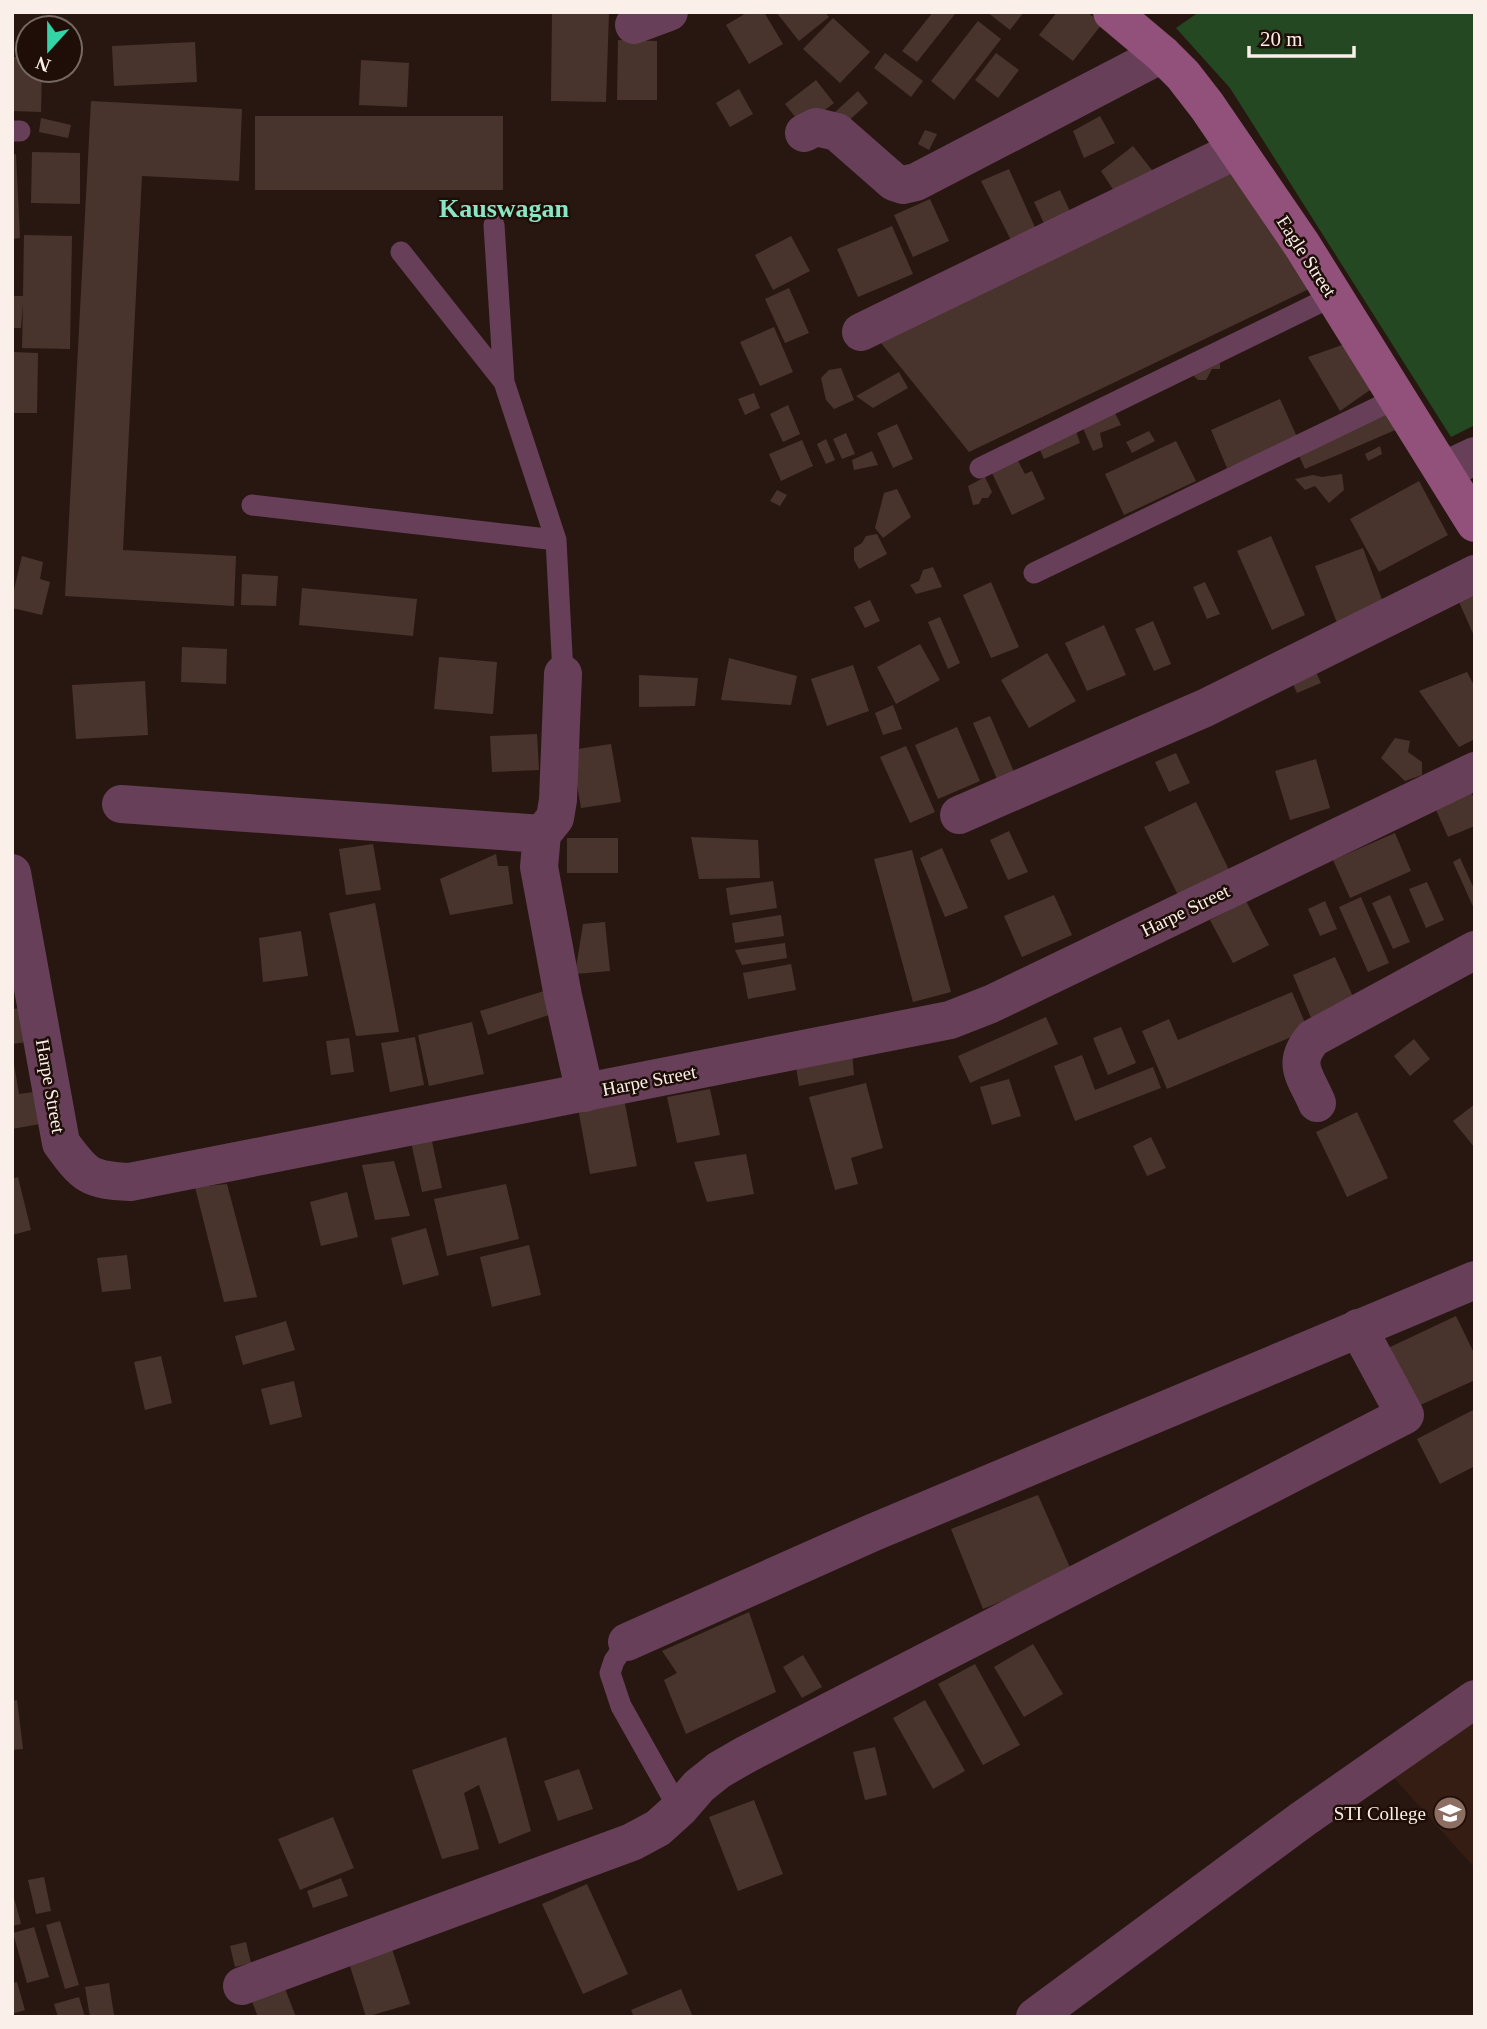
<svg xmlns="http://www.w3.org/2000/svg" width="1487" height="2029" font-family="'Times New Roman',serif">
	<rect width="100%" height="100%" fill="#281710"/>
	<path fill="#351d14" d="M1475,1688V1868L1376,1758Z"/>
	<path fill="#234822" d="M1199,12H1475V425L1451,437L1230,88L1176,28Z"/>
	<path fill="#48342c" d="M552,12H609L606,102L551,101Z
		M748,12H764L783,44L749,64L726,25Z
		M776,12H825L829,17L799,41Z
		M933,12L955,14L917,62L902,51Z
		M987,12H1024L1010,30Z
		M1057,12H1087L1102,24L1073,61L1039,35Z
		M833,18L870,52L840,83L803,49Z
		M978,21L1001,39L954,100L931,81Z
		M618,40L657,41V100H617Z
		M195,42L197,82L114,86L112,46Z
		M885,53L923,81L911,97L874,68Z
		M996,53L1019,70L998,98L975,80Z
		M12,57H28V70H42L41,112L12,111Z
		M361,60L409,63L407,107L359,105Z
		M816,80L834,103L803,127L785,104Z
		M739,89L753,114L730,127L716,103Z
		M858,91L868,103L844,125L834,113Z
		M91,101L242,109L239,181L142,176L123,550L236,556L234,606L65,596Z
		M255,116H503V190H255Z
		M1100,116L1115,143L1084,158L1073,131Z
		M41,118L71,125L68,138L39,132Z
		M925,130L937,134L929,150L918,144Z
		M1133,146L1155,174L1118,197L1101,171Z
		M32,152L80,153V204L31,203Z
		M16,154L20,238L12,239V155Z
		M1227,162L1309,289L969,452L877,338Z
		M1009,169L1038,234L1015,248L981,181Z
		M1060,190L1075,222L1049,234L1034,202Z
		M930,199L949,241L913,257L894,215Z
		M892,226L913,274L858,297L837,249Z
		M24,235L72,236L70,349L22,348L23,303L21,328H12V296H23Z
		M791,236L810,271L773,290L755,255Z
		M789,288L809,333L785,343L765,299Z
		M774,327L793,372L760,386L740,342Z
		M1345,344L1380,383L1340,411L1308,357Z
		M12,352L38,353L37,413H12Z
		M1220,361V369H1212L1206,380H1198L1193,375Z
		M841,368L854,400L834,409L826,400L821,378L829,370Z
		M899,372L908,388L873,408L856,396Z
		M754,393L760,408L745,415L738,399Z
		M1280,399L1297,437L1227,468L1211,430Z
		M788,405L800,434L783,442L770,414Z
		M1113,409L1121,425L1100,433L1103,447L1093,451L1082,426Z
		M1392,409L1400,428L1305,469L1297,451Z
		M897,424L913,459L893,468L877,433Z
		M1076,431L1080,443L1044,459L1039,448Z
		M1149,431L1155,441L1132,453L1126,442Z
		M846,433L855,454L842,459L833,439Z
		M826,439L835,460L826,464L817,444Z
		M802,440L813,466L781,481L769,454Z
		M1176,441L1196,481L1124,515L1105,474Z
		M1380,446L1382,454L1368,461L1365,454Z
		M872,451L878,465L854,470L852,460Z
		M1017,459L1025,474L1032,471L1045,499L1012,515L991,471Z
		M1342,474L1344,490L1329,503L1315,486L1305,490L1295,479L1313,475L1322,477Z
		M985,477L992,492L988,498H982L979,504L973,505L968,486Z
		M1419,481L1448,535L1379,572L1350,519Z
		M897,489L911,517L883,538L875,528L884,493Z
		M777,490L787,495L780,506L770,501Z
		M877,534L887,554L859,569L854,560V548L862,543L866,536Z
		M1271,536L1305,615L1272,630L1237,551Z
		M1363,548L1384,605L1337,623L1315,566Z
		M22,556L43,562L40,579L50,582L42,615L12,608V598Z
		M933,567L942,587L916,594L910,585L919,581L923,570Z
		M242,574L278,576L276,606L241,605Z
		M991,582L1019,647L991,658L963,595Z
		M1205,582L1220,614L1207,619L1193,587Z
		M302,588L417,599L413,636L299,625Z
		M1475,595V638L1459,602Z
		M870,600L880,621L865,628L854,607Z
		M940,617L960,663L948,669L928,622Z
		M1153,621L1171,664L1154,671L1135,629Z
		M1104,625L1126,675L1087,691L1065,643Z
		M920,644L940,680L896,704L877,667Z
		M182,647L227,649L226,684L181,682Z
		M1047,653L1076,701L1029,728L1001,680Z
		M439,657L497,662L493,714L434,709Z
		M729,658L797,676L791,705L721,700Z
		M1311,661L1321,683L1297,693L1287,671Z
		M853,665L869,711L827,726L811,679Z
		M1467,672L1475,687V739L1459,747L1419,691Z
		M639,675L698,678L695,706L639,707Z
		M145,681L148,735L76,739L72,685Z
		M893,705L902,729L883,735L875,713Z
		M990,716L1014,772L997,779L973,723Z
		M957,727L980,781L938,799L915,745Z
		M537,734L539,770L492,772L490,736Z
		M1395,738L1410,741L1408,752L1422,762V775L1405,781L1381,758Z
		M611,744L621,802L581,808L571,750Z
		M906,746L935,812L910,823L880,757Z
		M1176,753L1190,783L1169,792L1155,762Z
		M1316,759L1330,808L1290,820L1275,771Z
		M1469,788L1475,800V826L1448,837L1433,803Z
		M1196,802L1230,872L1179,897L1144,827Z
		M1009,831L1028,872L1008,880L990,840Z
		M1395,833L1411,871L1350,898L1333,860Z
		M691,837L758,840L760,878L699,879Z
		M567,838H618V873H567Z
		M373,844L381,890L346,895L339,849Z
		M942,848L968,908L945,917L920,858Z
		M912,850L951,992L913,1002L874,859Z
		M496,854L498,866H508L513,904L450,915L440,879Z
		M1460,858L1475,891V911L1453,862Z
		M773,881L777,908L730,915L726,888Z
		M1427,882L1444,920L1426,928L1409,889Z
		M1054,895L1072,935L1022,957L1004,916Z
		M1390,895L1410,942L1393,949L1372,903Z
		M1361,897L1389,963L1368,972L1339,907Z
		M1246,901L1269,945L1233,963L1210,920Z
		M1325,901L1337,929L1320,936L1308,909Z
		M375,903L399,1032L356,1036L329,913Z
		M781,915L784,936L735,943L732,923Z
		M605,922L610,971L575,974L583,924Z
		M301,931L308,976L263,982L259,938Z
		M785,943L787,958L742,965L735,950Z
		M1335,957L1355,1001L1312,1020L1293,975Z
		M791,964L796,990L748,999L743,973Z
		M544,991L552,1014L488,1035L480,1011Z
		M1292,992L1308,1030L1167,1089L1142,1031L1169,1019L1178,1040Z
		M21,1008L27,1042L12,1044V1009Z
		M1046,1017L1058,1044L970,1083L958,1056Z
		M472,1022L484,1074L429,1086L418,1035Z
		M1121,1027L1136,1063L1108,1075L1093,1038Z
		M415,1037L424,1085L390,1092L381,1043Z
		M349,1038L354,1072L331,1075L326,1041Z
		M1414,1039L1430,1059L1410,1076L1394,1056Z
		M852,1052L854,1075L799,1086L795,1060Z
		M1082,1055L1095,1090L1153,1067L1161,1088L1075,1121L1054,1066Z
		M14,1064L19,1094L41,1091L46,1123L12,1129Z
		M1009,1079L1021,1116L992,1125L980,1087Z
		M866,1083L883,1148L851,1158L858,1184L835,1190L809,1097Z
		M710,1089L720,1135L677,1143L667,1097Z
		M624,1099L637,1166L590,1174L578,1108Z
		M1475,1104V1148L1453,1121Z
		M1357,1112L1388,1178L1347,1197L1316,1132Z
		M431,1137L442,1188L422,1192L411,1142Z
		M1151,1137L1166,1168L1147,1176L1133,1146Z
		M746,1154L754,1194L707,1202L694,1162Z
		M394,1161L410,1216L375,1220L362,1165Z
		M18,1177L31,1230L12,1235V1179Z
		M227,1184L257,1297L224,1302L195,1187Z
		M506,1184L519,1239L447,1256L434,1199Z
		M347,1192L358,1237L321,1246L310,1202Z
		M426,1228L439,1275L403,1285L391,1238Z
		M529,1245L541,1295L492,1307L480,1257Z
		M127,1255L131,1289L102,1292L97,1258Z
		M1456,1316L1475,1355V1380L1416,1407L1388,1348Z
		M286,1321L295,1350L243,1365L235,1336Z
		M161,1356L172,1403L145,1410L134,1362Z
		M294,1381L302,1417L270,1425L261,1389Z
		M1475,1409V1466L1440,1484L1417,1439Z
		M1038,1495L1072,1572L983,1609L951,1529Z
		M749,1612L776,1692L686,1734L664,1680L677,1673L662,1651Z
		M1033,1644L1063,1694L1024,1717L994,1667Z
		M803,1655L822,1687L802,1698L783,1667Z
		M975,1664L1020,1745L983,1765L938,1684Z
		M17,1700L23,1749L12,1750V1701Z
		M925,1700L965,1771L933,1789L893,1718Z
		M506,1737L531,1831L499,1844L479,1785L464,1793L479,1849L442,1859L412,1770Z
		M875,1747L887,1795L865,1800L853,1752Z
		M579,1769L593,1809L558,1821L544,1781Z
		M754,1800L783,1874L738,1891L709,1817Z
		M333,1817L354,1868L300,1890L278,1839Z
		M44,1877L51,1911L36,1914L28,1880Z
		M341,1878L348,1896L313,1908L307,1891Z
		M587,1884L628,1974L583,1994L542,1904Z
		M12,1890L21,1924L12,1926Z
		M60,1921L79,1985L65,1989L46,1925Z
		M34,1927L49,1977L27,1983L13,1933Z
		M246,1942L251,1963L235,1967L230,1946Z
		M392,1949L410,2004L366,2017L349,1963Z
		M17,1982L25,2010L12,2014V1983Z
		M109,1983L114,2015L90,2017L85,1987Z
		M284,1986L296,2017H258L251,1999Z
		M681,1989L693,2017H634L631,2010Z
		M79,1997L85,2017H58L54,2004Z"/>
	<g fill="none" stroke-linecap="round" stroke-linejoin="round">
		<path stroke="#673f59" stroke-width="21" d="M12,131H20
			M494,225L504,382L556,540
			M401,252L504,382
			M980,468L1333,296
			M252,505L556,540L563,674
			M1034,573L1397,398
			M627,1642L614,1661L610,1673L621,1706L679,1809"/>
		<path stroke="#673f59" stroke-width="38" d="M634,25L669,12
			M804,133L816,127L837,132L894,182L903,185L916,182L1162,54
			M861,332L1237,150
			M1443,471L1475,456
			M563,674L558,800L555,818L542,834L539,867L563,996L585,1093
			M121,804L542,834
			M959,815L1205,708L1475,574
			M12,873L61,1143C85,1176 89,1180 130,1182L950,1020L991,1004L1475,771
			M1317,1103C1305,1075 1291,1064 1313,1038L1475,950
			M627,1642L874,1532L1475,1280
			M242,1986L632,1842L658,1828L679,1809L699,1786L719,1770L745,1755L1405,1415L1358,1328
			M1035,2017L1303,1819L1475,1699"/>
		<path stroke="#91517b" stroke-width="38" d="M1112,12L1162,54L1183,75L1207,106L1302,245L1475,523"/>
	</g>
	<defs>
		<symbol id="university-disc" viewBox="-11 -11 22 22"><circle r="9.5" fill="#8d6e63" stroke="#1e0e07"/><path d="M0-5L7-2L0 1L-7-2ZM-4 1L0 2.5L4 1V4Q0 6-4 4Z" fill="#fff"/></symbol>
	</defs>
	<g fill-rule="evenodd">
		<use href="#university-disc" x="1431" y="1794" width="38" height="38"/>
	</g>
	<g text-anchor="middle" stroke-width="5" stroke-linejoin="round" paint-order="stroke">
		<g font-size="19" fill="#fbefea" stroke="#1e0e07">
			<text transform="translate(1307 256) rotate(57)" y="7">Eagle Street</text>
			<text transform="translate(1185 910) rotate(-26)" y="7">Harpe Street</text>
			<text transform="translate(649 1080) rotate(-11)" y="7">Harpe Street</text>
			<text transform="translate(51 1086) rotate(80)" y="7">Harpe Street</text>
		</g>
		<g font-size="19" fill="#fbefea" stroke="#1e0e07" text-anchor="end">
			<text x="1426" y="1820">STI College</text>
		</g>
		<g font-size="26" font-weight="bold" fill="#8ae5c4" stroke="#1e0e07">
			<text x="504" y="217">Kauswagan</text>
		</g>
	</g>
	<rect width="1487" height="2029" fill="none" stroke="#fbefea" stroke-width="28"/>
	<g transform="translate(49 49) rotate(201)"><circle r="33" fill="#1e0e07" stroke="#766862" stroke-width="2"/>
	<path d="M0-5L12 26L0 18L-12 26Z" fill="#35d4a7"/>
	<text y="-10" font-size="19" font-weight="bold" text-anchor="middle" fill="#fbefea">N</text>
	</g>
	<path d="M1249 46v10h105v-10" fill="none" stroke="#fbefea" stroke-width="3.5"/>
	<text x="1260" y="46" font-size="21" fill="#fbefea" stroke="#1e0e07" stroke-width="5" paint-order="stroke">20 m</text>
</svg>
